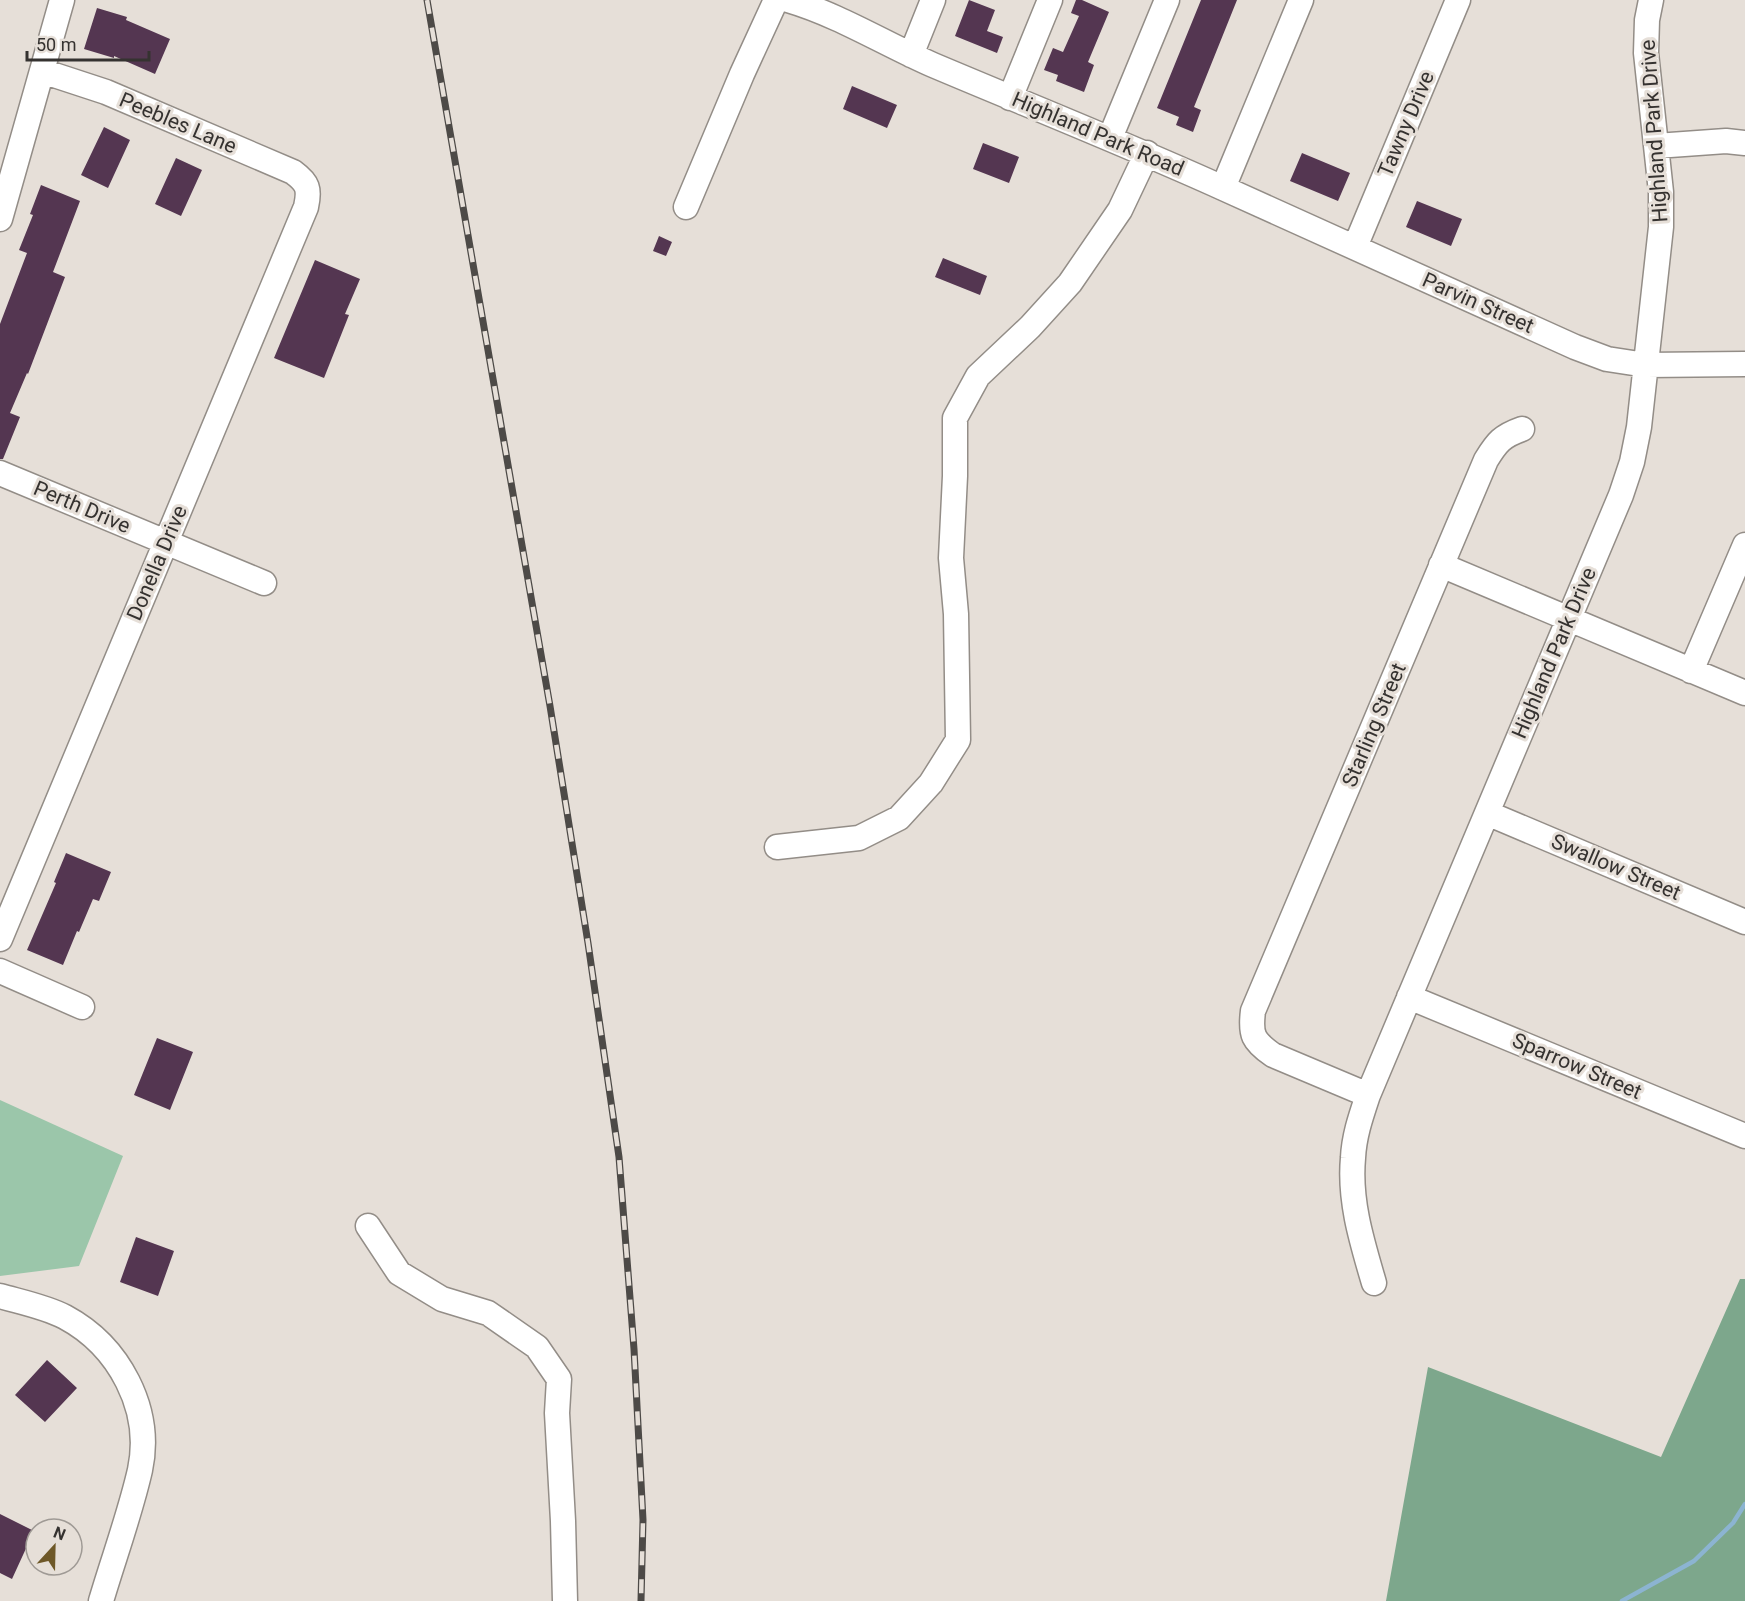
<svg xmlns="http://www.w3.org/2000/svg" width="1745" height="1601" font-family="Roboto,sans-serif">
	<rect width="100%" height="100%" fill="#e6dfd8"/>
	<path fill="#9bc6aa" d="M0,1100L123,1156L79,1266L0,1276Z"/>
	<path fill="#7da78c" d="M1740,1279H1745V1601H1386L1428,1367L1661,1457Z"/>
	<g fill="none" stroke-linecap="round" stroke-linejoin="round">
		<path stroke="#8cb4d1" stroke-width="4.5" d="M1622,1601L1694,1561L1733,1523L1745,1504"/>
	</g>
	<path fill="#543651" d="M969,0L995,10L987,31L1003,37L997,53L955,36Z
		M1076,0H1082L1109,12L1088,62L1094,65L1084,92L1056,81L1058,75L1044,70L1053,48L1063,52L1079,16L1071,13Z
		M1201,0H1237L1194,107L1201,110L1193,132L1176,125L1179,117L1157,108Z
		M97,8L127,17L126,20L170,39L155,74L114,56V58L84,49Z
		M852,86L897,105L887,128L843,109Z
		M104,127L130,140L108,188L81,175Z
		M983,143L1019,157L1009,183L973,169Z
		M1302,153L1350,173L1338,201L1290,181Z
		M176,158L202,170L181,216L155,204Z
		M41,185L80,201L53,272L65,277L28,374L27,373L10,413L20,417L3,459H0V324L27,253L19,250L33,215L30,214Z
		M1417,201L1462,219L1451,246L1406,227Z
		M659,236L672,242L666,256L653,251Z
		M943,258L987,276L980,295L935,277Z
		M315,260L360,279L345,314L349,315L324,378L274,358Z
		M66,853L111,872L99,901L93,899L79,932L77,931L63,965L27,950L56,883L54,882Z
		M157,1038L193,1052L170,1110L134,1095Z
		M136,1237L174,1251L158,1296L120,1282Z
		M47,1360L77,1388L45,1422L15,1395Z
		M0,1514L34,1531L12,1579L0,1573Z"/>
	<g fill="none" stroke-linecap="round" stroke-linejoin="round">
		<defs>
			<path id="minor" d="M788,0C839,15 885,44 933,65C1030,106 1128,145 1223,188L1301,0
				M911,55L933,0
				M1010,98L1050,0
				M1110,138L1167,0
				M1656,146L1726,141L1745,143
				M1223,188L1575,347L1607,359L1646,365L1745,364
				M686,207L742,74L776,0
				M0,219L62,0
				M1355,247L1458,0
				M0,473L264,583
				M1441,565L1745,693
				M1691,671L1745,545
				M1487,813L1745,922
				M777,847L859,838L899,818L931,783L958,740L956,614L951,558L955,476V418L978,376L1030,327L1070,283L1120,210L1147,153
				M0,939L306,207C310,189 308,183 293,172L106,92L42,71
				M0,971L82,1007
				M1409,997L1745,1136
				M1368,1095L1273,1055C1253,1041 1250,1035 1253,1011L1486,460C1497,442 1502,436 1522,429
				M368,1226L399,1273L442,1299L488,1313L537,1347L559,1379L557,1413L563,1521L565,1601
				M1374,1283C1362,1242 1349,1201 1353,1158C1354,1136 1361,1116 1368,1095L1621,495L1632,462L1639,427L1661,227V192L1646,53L1647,20L1651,0
				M0,1296C21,1302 46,1307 65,1317C119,1346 153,1409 140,1470C130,1514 114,1557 101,1601"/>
		</defs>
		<use href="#minor" stroke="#938d87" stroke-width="27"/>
		<use href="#minor" stroke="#fff" stroke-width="24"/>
		<defs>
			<path id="rail" d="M427,0L550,706L588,943L619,1157L634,1349L643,1520L641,1601"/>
		</defs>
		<use href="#rail" stroke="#4d4a47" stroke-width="7"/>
		<use href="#rail" stroke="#e6dfd8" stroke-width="4.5" stroke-dasharray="14" stroke-linecap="butt"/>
	</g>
	<g text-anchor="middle" stroke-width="6" stroke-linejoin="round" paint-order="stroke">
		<g font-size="21" fill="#353230" stroke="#e6dfd8">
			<text transform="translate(178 123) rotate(23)" y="7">Peebles Lane</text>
			<text transform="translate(1406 124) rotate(-67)" y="7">Tawny Drive</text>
			<text transform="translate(1654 131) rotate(-94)" y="7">Highland Park Drive</text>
			<text transform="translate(1098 134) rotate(23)" y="7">Highland Park Road</text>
			<text transform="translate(1478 303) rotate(24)" y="7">Parvin Street</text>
			<text transform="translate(82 507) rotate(23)" y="7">Perth Drive</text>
			<text transform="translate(157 563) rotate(-67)" y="7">Donella Drive</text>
			<text transform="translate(1554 653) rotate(-67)" y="7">Highland Park Drive</text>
			<text transform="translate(1374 725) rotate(-67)" y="7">Starling Street</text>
			<text transform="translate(1616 867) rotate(23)" y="7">Swallow Street</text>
			<text transform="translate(1577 1066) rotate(23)" y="7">Sparrow Street</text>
		</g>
	</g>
	<g transform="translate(54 1547) rotate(22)"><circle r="28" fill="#e6dfd8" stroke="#9f9a95" stroke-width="1.5"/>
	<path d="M0-4.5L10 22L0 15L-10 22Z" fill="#6e5828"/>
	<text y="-9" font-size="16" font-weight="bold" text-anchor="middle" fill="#353230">N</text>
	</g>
	<path d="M27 51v9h122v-9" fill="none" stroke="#353230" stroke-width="3"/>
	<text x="36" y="51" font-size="18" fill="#353230" stroke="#e6dfd8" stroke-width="4.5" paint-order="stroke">50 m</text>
</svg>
